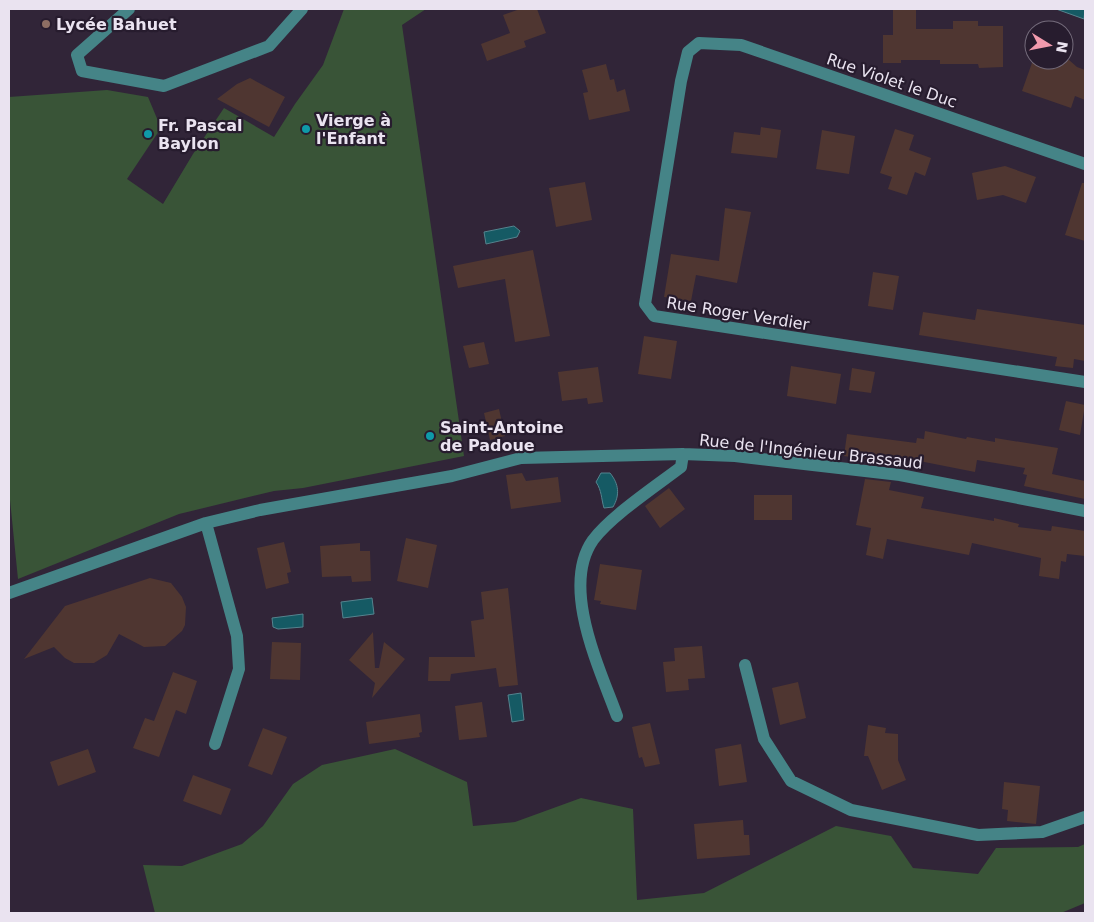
<svg xmlns="http://www.w3.org/2000/svg" width="1094" height="922" font-family="'DejaVu Sans',sans-serif">
	<rect width="100%" height="100%" fill="#312538"/>
	<path fill="#395437" d="M344,9H426L402,25L464,456L303,488L274,491L179,514L18,579L9,490V97L107,90L148,97L161,128L127,179L163,204L193,154L224,108L274,137L295,104L323,65Z
		M395,749L467,782L473,826L515,822L581,798L633,809L637,900L704,893L836,826L891,836L913,868L978,874L996,848L1078,847L1085,844V903L1061,913H155L143,865L182,866L242,844L263,826L293,784L322,765Z"/>
	<path fill="#155a64" stroke="#55838e" d="M1056,9H1085L1084,19Z
		M514,226L520,231L517,237L486,244L484,232Z
		M601,473H610C619,484 620,495 613,507L604,508C601,498 602,491 596,482Z
		M372,598L374,614L343,618L341,602Z
		M303,614V627L278,629L273,627L272,618Z
		M521,693L524,720L512,722L508,695Z"/>
	<path fill="#4f3631" d="M520,9H537L546,33L524,41L526,47L487,61L481,44L510,33L503,15Z
		M893,10H916V29H953V21H978V26H1003V67L979,68L978,64H940V60H901V63H883V35H893Z
		M1033,60H1069L1077,67L1085,70V100L1075,96L1071,108L1022,91Z
		M606,64L610,80L614,79L617,92L625,89L630,111L589,120L583,93L588,92L582,70Z
		M250,78L285,97L269,127L217,99L237,84Z
		M761,127L781,130L777,158L731,153L734,132L760,135Z
		M895,129L914,135L909,150L931,158L925,176L915,172L907,195L888,189L892,177L880,173Z
		M822,130L855,136L849,174L816,169Z
		M1005,166L1036,177L1026,203L1003,195L977,200L972,173Z
		M585,182L592,220L556,227L549,188Z
		M1082,183H1085V241L1065,235Z
		M725,208L751,212L737,283L696,275L691,301L664,297L671,254L719,261Z
		M533,250L550,336L515,342L505,279L458,288L453,266Z
		M873,272L899,276L893,310L868,306Z
		M977,309L1085,325V361L1074,359L1073,368L1055,366L1057,357L919,335L923,312L975,320Z
		M644,336L677,341L671,379L638,374Z
		M484,342L489,364L469,368L463,346Z
		M791,366L841,374L836,404L787,396Z
		M598,367L603,402L588,404L587,398L562,401L558,372Z
		M852,368L875,372L871,393L849,390Z
		M1066,401L1085,405L1080,435L1059,430Z
		M499,409L505,436L490,440L484,413Z
		M925,431L966,439L967,437L995,442V438L1058,448L1052,474L1085,481V499L1024,486L1027,475L1023,474L1025,468L977,460L975,472L894,456L893,466L868,463L869,460L844,456L847,434L916,443L917,438L924,439Z
		M522,473L526,481L558,477L561,502L511,509L506,475Z
		M865,479L891,482L889,490L924,497L921,508L994,521V518L1019,524L1018,527L1051,531L1052,526L1085,531V556L1067,554L1066,562L1061,561L1059,579L1039,576L1041,558L972,543L969,555L887,539L883,559L866,555L871,528L856,525Z
		M669,488L685,509L660,528L645,506Z
		M754,495H792V520H754Z
		M406,538L437,545L428,588L397,581Z
		M284,542L291,572L287,573L289,583L266,589L257,548Z
		M360,543V551H370L371,581L352,582L351,576L322,577L320,546Z
		M600,564L642,570L636,610L600,604L601,601L594,600Z
		M150,578L171,583L182,597L186,607L185,625L182,631L165,646L144,647L119,634L107,655L94,663H74L65,658L54,647L24,659L65,606Z
		M508,588L518,685L499,687L496,668L451,674L450,681H428L429,657H475L471,621L484,619L481,592Z
		M373,632L375,668H379L384,642L405,659L372,698L375,683L349,660Z
		M272,642L301,643L300,680L270,679Z
		M702,646L705,678L688,679L689,690L666,692L663,662L675,661L674,648Z
		M173,672L197,681L186,714L176,710L159,757L133,748L145,718L154,721Z
		M798,682L806,718L780,725L772,688Z
		M482,702L487,737L459,740L455,706Z
		M420,714L422,732L419,733L420,737L369,744L366,722Z
		M650,723L660,764L645,767L642,757L639,758L632,727Z
		M868,725L886,728L885,733L898,734V760L906,780L882,790L868,756H864Z
		M263,728L287,737L272,775L248,766Z
		M741,744L747,782L719,786L715,749Z
		M88,749L96,772L58,786L50,762Z
		M193,775L231,789L221,815L183,801Z
		M1004,782L1040,786L1036,824L1007,821L1008,810L1002,809Z
		M743,820L744,835H749L750,855L697,859L694,824Z"/>
	<g fill="none" stroke-linecap="round" stroke-linejoin="round">
		<path stroke="#458487" stroke-width="12" d="M129,9L77,55L82,71L164,86L269,46L302,9
			M1085,164L741,45L699,43L688,52L681,81L645,304L654,316L1085,382
			M206,523L237,636L239,669L215,744
			M9,593L206,523L260,510L452,476L521,458L683,454L735,456L900,475L1085,511
			M745,665L764,739L791,781L851,810L978,835L1042,832L1085,817
			M617,716C600,669 560,587 593,540C611,516 656,486 681,467L683,454"/>
	</g>
	<circle fill="#8d6e63" stroke="#271c2e" stroke-width="2" cx="46" cy="24" r="5"/>
	<g fill="#0f9aa8" stroke="#271c2e" stroke-width="2">
		<circle cx="306" cy="129" r="5"/>
		<circle cx="148" cy="134" r="5"/>
		<circle cx="430" cy="436" r="5"/>
	</g>
	<g text-anchor="middle" stroke-width="4.5" stroke-linejoin="round" paint-order="stroke">
		<g font-size="16" font-weight="bold" fill="#eae3f0" stroke="#271c2e" text-anchor="start">
			<text x="56" y="30">Lycée Bahuet</text>
			<text x="316" y="126">Vierge à<tspan x="316" dy="18">l'Enfant</tspan></text>
			<text x="158" y="131">Fr. Pascal<tspan x="158" dy="18">Baylon</tspan></text>
			<text x="440" y="433">Saint-Antoine<tspan x="440" dy="18">de Padoue</tspan></text>
		</g>
		<g font-size="16" fill="#eae3f0" stroke="#271c2e">
			<text transform="translate(892 80) rotate(19)" y="6">Rue Violet le Duc</text>
			<text transform="translate(738 313) rotate(9)" y="6">Rue Roger Verdier</text>
			<text transform="translate(811 451) rotate(6)" y="6">Rue de l'Ingénieur Brassaud</text>
		</g>
	</g>
	<rect width="1094" height="922" fill="none" stroke="#eae3f0" stroke-width="20"/>
	<g transform="translate(1049 45) rotate(100)"><circle r="24" fill="#271c2e" stroke="#756c7c"/>
	<path d="M0-4L9 19L0 12L-9 19Z" fill="#f29aad"/>
	<text y="-8" font-size="14" font-weight="bold" text-anchor="middle" fill="#eae3f0">N</text>
	</g>
</svg>
